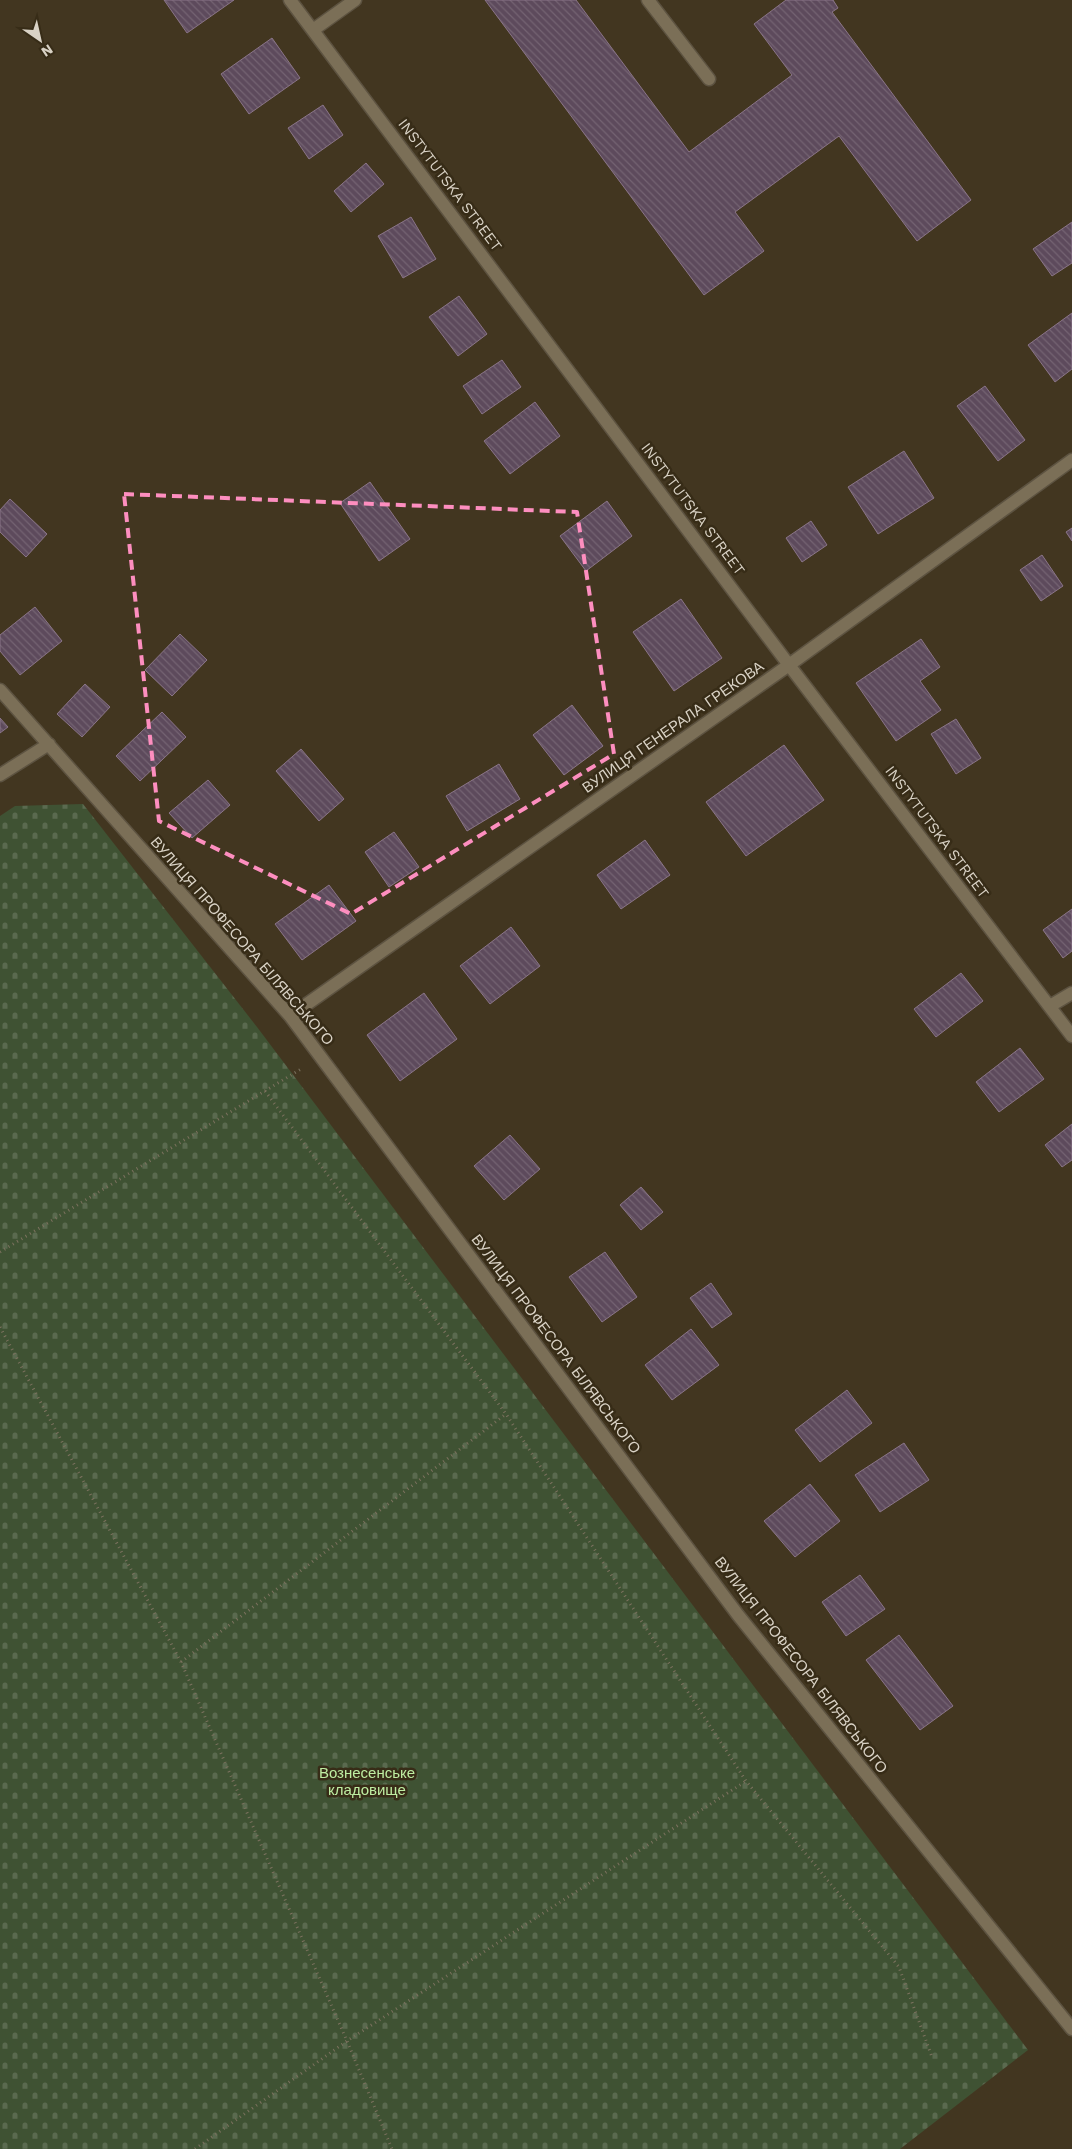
<svg xmlns="http://www.w3.org/2000/svg" width="1072" height="2149" font-family="'Work Sans',sans-serif">
	<defs>
		<pattern id="cemetery-stones" width="16" height="16" patternUnits="userSpaceOnUse" patternTransform="scale(1.25)"><rect width="16" height="16" fill="#3f5233"/><path d="M2 7V4a2 2 0 0 1 4 0v3zM10 15v-3a2 2 0 0 1 4 0v3z" fill="#5a6a4f"/></pattern>
		<pattern id="building-back-hatch" width="6" height="6" patternUnits="userSpaceOnUse" patternTransform="scale(1.25)"><rect width="6" height="6" fill="#5d4a5c"/><path d="M-1 5l2 2M0 0l6 6M5-1l2 2" fill="none" stroke="#746372"/></pattern>
	</defs>
	<rect width="100%" height="100%" fill="#423620"/>
	<path fill="url(#cemetery-stones)" d="M83,804L257,1027L1028,2050L900,2149H0V816L15,806Z"/>
	<path fill="url(#building-back-hatch)" stroke="#8a7588" d="M164,0H234L187,33Z
		M485,0H576L689,152L792,75L754,24L786,0H833L838,8L832,12L971,200L917,241L839,136L735,212L764,251L704,295Z
		M272,38L300,78L249,114L221,74Z
		M323,105L343,135L309,159L288,128Z
		M366,163L384,184L351,212L334,191Z
		M411,217L436,259L403,278L378,236Z
		M1072,222V263L1052,276L1033,249Z
		M459,296L487,334L458,356L429,317Z
		M1072,313V369L1055,382L1028,345Z
		M502,360L521,387L482,414L463,386Z
		M985,386L1025,440L998,461L957,406Z
		M535,402L560,436L510,474L484,441Z
		M904,451L934,498L878,534L848,487Z
		M370,482L410,539L379,561L340,503Z
		M10,499L47,534L26,557L0,532V510Z
		M607,501L632,536L586,571L560,536Z
		M811,521L827,545L802,562L786,538Z
		M1072,528V541L1066,532Z
		M1042,555L1063,586L1041,601L1020,570Z
		M681,599L722,658L674,691L633,632Z
		M35,607L62,641L20,675L0,651V635Z
		M180,634L207,660L172,696L145,670Z
		M921,639L940,667L920,681L941,710L896,741L856,683Z
		M85,684L110,707L82,737L57,714Z
		M572,705L603,746L564,775L533,735Z
		M162,712L186,737L140,781L116,756Z
		M0,718L8,727L0,733Z
		M956,719L981,758L956,774L931,734Z
		M784,745L824,800L746,856L706,802Z
		M301,749L344,799L319,821L276,771Z
		M499,764L520,799L467,831L446,796Z
		M208,780L230,805L192,838L169,813Z
		M394,832L419,867L389,887L365,852Z
		M645,840L670,875L621,909L597,875Z
		M329,885L356,921L302,960L275,924Z
		M1072,909V951L1063,958L1043,930Z
		M511,927L540,966L490,1004L460,966Z
		M961,973L983,1001L936,1037L914,1009Z
		M424,993L457,1039L400,1081L367,1035Z
		M1020,1048L1044,1079L999,1112L976,1082Z
		M1072,1124V1160L1062,1167L1045,1145Z
		M510,1135L540,1169L504,1200L474,1166Z
		M641,1187L663,1212L641,1230L620,1205Z
		M605,1252L637,1297L602,1322L569,1277Z
		M711,1283L732,1314L712,1328L690,1298Z
		M691,1329L719,1365L672,1400L645,1365Z
		M847,1390L872,1423L820,1462L795,1430Z
		M904,1443L929,1480L880,1512L855,1475Z
		M810,1484L840,1521L795,1557L764,1521Z
		M860,1575L885,1609L846,1636L822,1602Z
		M899,1635L953,1706L920,1730L866,1660Z"/>
	<g fill="none" stroke-linecap="round" stroke-linejoin="round">
		<defs>
			<path id="minor" d="M290,0L789,665L1072,1036
				M648,0L709,79
				M313,30L355,0
				M0,690L290,1016L738,1615L1072,2029
				M0,775L49,744
				M1050,1006L1072,993
				M290,1016L789,665L1072,460"/>
		</defs>
		<use href="#minor" stroke="#5d5341" stroke-width="15"/>
		<path stroke="#7c725f" stroke-width="3" stroke-dasharray="1 4" stroke-linecap="butt" d="M265,1091L506,1414L746,1781L899,1967L932,2057
			M0,1252L301,1069
			M0,1327L181,1662L347,2041L392,2149
			M181,1662L506,1414
			M195,2149L347,2041L746,1781"/>
		<use href="#minor" stroke="#7b6f57" stroke-width="12"/>
	</g>
	<path fill="none" stroke="#fd8ebf" stroke-width="4" stroke-dasharray="10 6" stroke-linejoin="round" d="M124,494L577,512L614,754L351,914L159,821Z"/>
	<g text-anchor="middle" stroke-width="5" stroke-linejoin="round" paint-order="stroke">
		<g font-size="15" fill="#d9d2c5" stroke="#372c17">
			<text transform="translate(450 185) rotate(53)" y="5">INSTYTUTSKA STREET</text>
			<text transform="translate(693 509) rotate(53)" y="5">INSTYTUTSKA STREET</text>
			<text transform="translate(673 727) rotate(-35)" y="5">ВУЛИЦЯ ГЕНЕРАЛА ГРЕКОВА</text>
			<text transform="translate(937 832) rotate(53)" y="5">INSTYTUTSKA STREET</text>
			<text transform="translate(242 941) rotate(49)" y="5">ВУЛИЦЯ ПРОФЕСОРА БІЛЯВСЬКОГО</text>
			<text transform="translate(556 1344) rotate(53)" y="5">ВУЛИЦЯ ПРОФЕСОРА БІЛЯВСЬКОГО</text>
			<text transform="translate(801 1665) rotate(52)" y="5">ВУЛИЦЯ ПРОФЕСОРА БІЛЯВСЬКОГО</text>
		</g>
		<g font-size="15" fill="#beeda2" stroke="#372c17">
			<text x="367" y="1778">Вознесенське<tspan x="367" dy="17">кладовище</tspan></text>
		</g>
	</g>
	<g transform="translate(40 40) rotate(146)" stroke="#372c17" stroke-width="4" paint-order="stroke">
	<path d="M0-4L9 19L0 12L-9 19Z" fill="#d9d2c5"/>
	<text y="-8" font-size="14" font-weight="bold" text-anchor="middle" fill="#d9d2c5">N</text>
	</g>
</svg>
